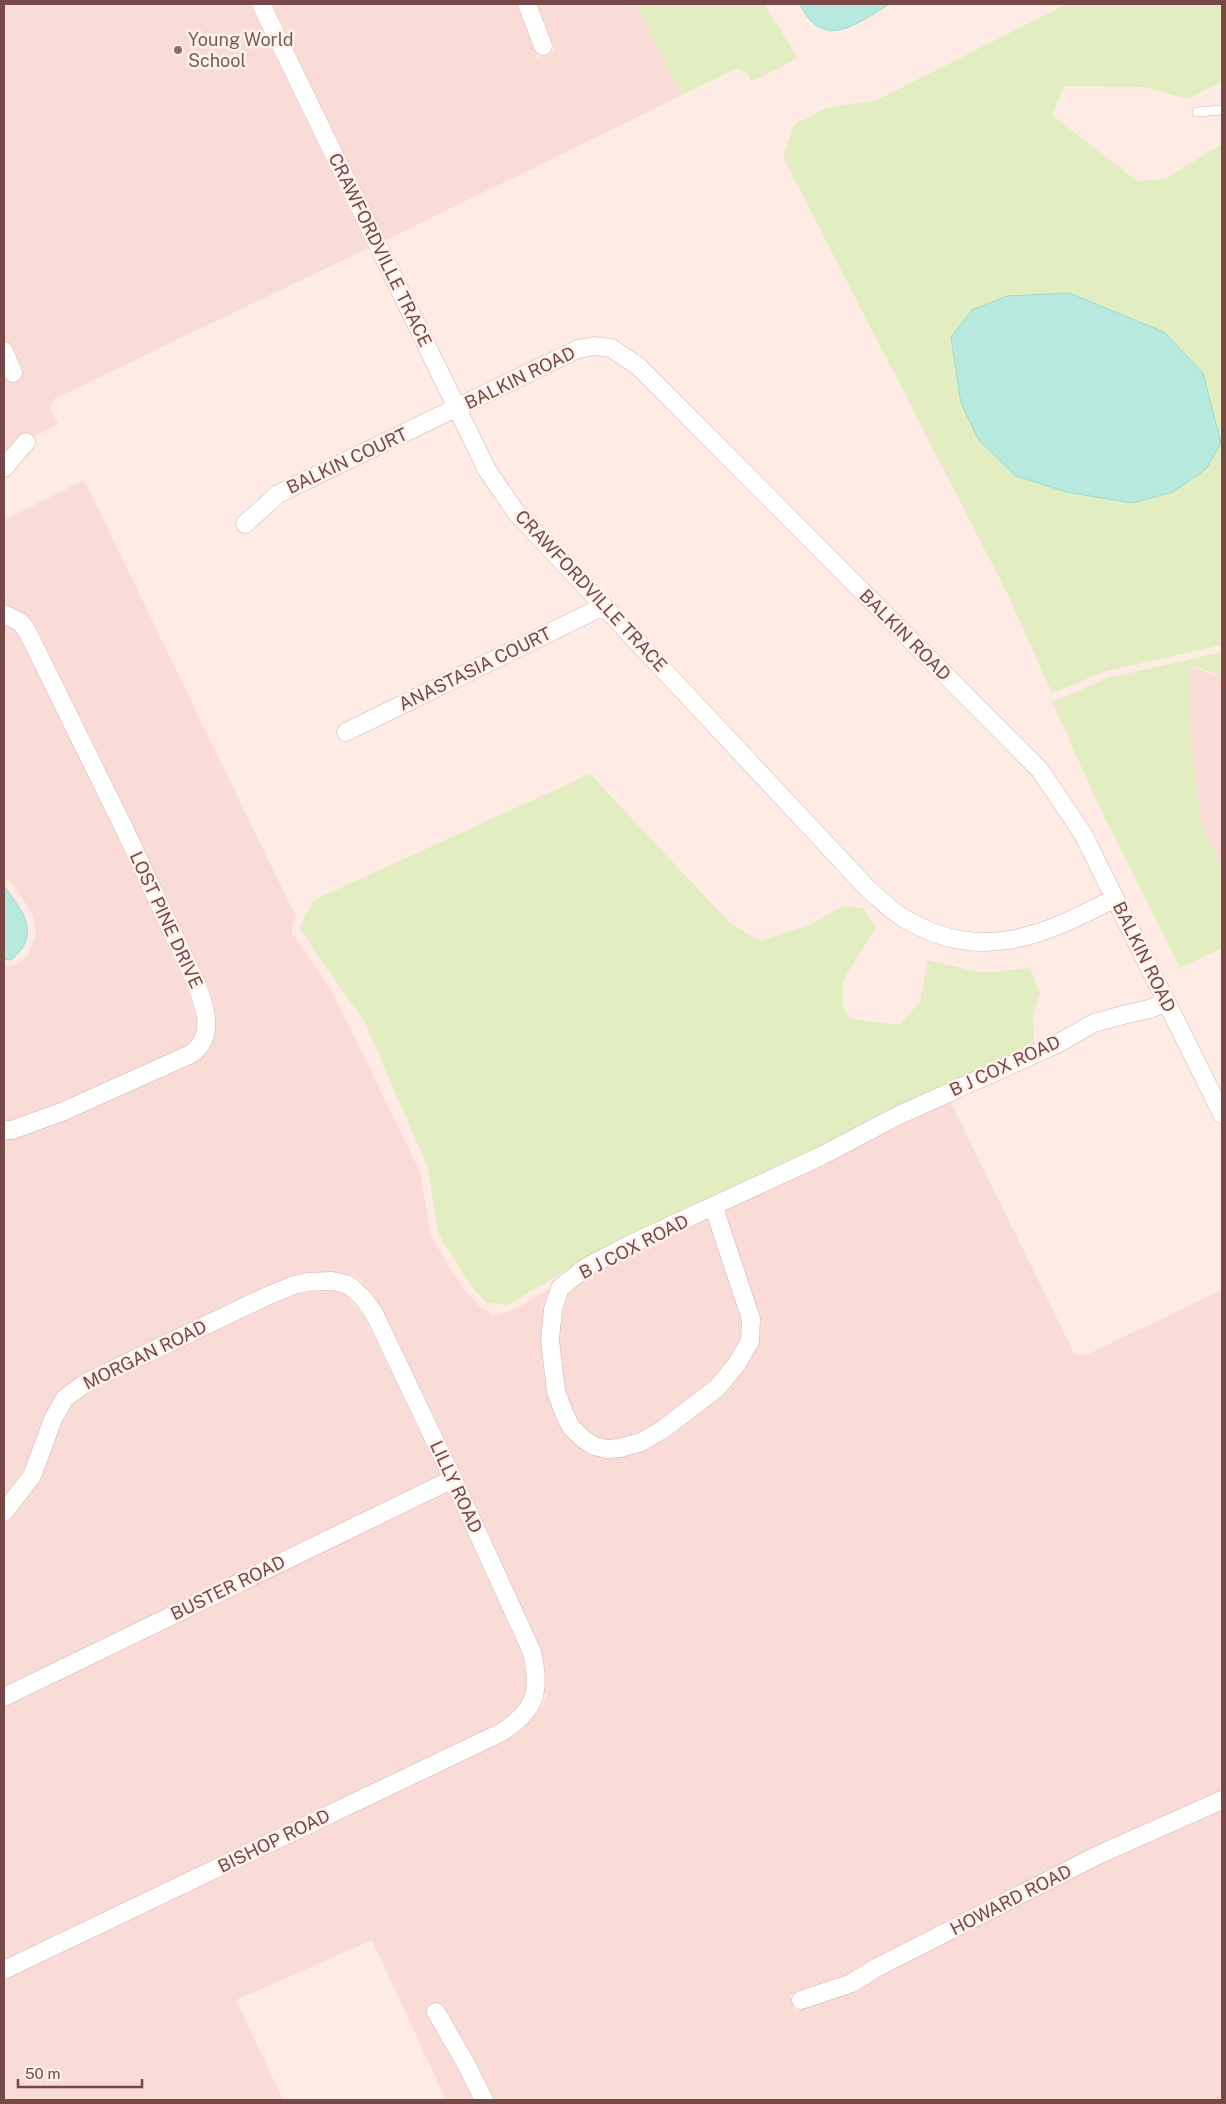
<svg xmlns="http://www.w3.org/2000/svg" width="1226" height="2104" font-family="'Public Sans',sans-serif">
	<rect width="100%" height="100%" fill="#feebe4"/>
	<path fill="#f8dcd5" d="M4,4H250L368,248L54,399L50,409L58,424L4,451Z
		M272,4H517L537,58L555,50L537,4H636L682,95L386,240Z
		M84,480L296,917L292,926V933L332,991L420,1172L431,1237L463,1288L480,1307L489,1312L492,1316L512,1311L542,1293L949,1099L1074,1353L1084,1356L1222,1290V1791L848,1976L790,1995L795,2011L857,1990L880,1976L1101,1863L1222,1809V2100H446L372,1940L236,2000L283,2100H4V1980L505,1739L524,1727L539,1708L542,1707L547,1694L544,1693L545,1668L541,1650L465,1482L382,1308L362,1284L363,1282L352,1274L350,1276L333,1272L309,1273L60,1391L45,1417L23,1472L4,1498V1138L194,1062L203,1056L213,1042L216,1020L213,1002L205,979L132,824L36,627L28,617L17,610L4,605V520Z
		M4,624L13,629L19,636L115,832L187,987L198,1022L195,1038L186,1047L61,1103L11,1121H4V966L16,965L28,956L36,935L33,914L11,882L4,877Z
		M1189,665L1213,675L1222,676V868L1201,822L1189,721Z
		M331,1290L344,1293L365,1318L441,1476L4,1687V1524L40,1478L62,1422L72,1403L92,1389L268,1304L296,1294Z
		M448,1491L523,1656L527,1684L525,1697L511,1716L497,1725L4,1961V1706Z"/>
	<path fill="#e2edc1" d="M636,4H764L798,58L751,82L747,72L736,69L682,95Z
		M1067,4H1222V82L1187,99L1145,87L1065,86L1052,115L1137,181L1165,179L1222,144V645L1106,671L1052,693L1006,591L783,157L794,125L826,108L877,100Z
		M1222,652V676L1190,665L1189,721L1201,822L1222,868V948L1180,968L1104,817L1052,702L1108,678Z
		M590,774L729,922L760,941L810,925L842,906L863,908L876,928L843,980V1008L852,1019L899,1025L920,1002L928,960L982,973L1030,968L1040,993L1033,1016L1034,1043L566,1270L508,1305L486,1302L469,1283L438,1233L428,1168L365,1023L299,928L314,900Z"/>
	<path fill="#b7e9df" stroke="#9cdcd0" d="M799,4H890C866,17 834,46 810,20C806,16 803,9 799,4Z
		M1069,293L1164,332L1203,373L1221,443L1206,469L1173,492L1132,503L1067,492L1016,476L978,439L961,403L951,337L972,310L1007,296Z
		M4,886C23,911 42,935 11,960L4,959Z"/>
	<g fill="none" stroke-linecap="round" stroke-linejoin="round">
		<defs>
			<path id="service" d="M1197,112L1222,110"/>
			<path id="minor" d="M261,4L487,470L516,512L869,890C880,899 890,910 902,917C979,965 1043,936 1115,898
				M527,4L543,46
				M4,351L13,373
				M4,468L26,442
				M245,524L278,494L578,349L594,346L611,348L638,366L1040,770L1083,834L1222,1114
				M4,614L20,622L27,631L124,828L196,983C205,1007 216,1036 191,1054L64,1111L12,1130H4
				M346,732L604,606
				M714,1208L751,1319L750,1341L736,1365L717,1388L662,1430L641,1442L620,1448L607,1449L594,1446L582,1438L571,1427L564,1413L556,1391L550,1340L553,1309L560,1288L585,1268L629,1245L821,1156L897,1116L1057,1044L1094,1023L1123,1015L1149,1009L1167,1003
				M4,1512L32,1476L53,1419L65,1398L87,1382L265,1297L294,1285L308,1282L332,1281L342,1283L350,1286L363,1298L374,1313L453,1479L532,1652C541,1691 536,1710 502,1732L4,1970
				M4,1697L453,1479
				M801,2000L852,1983L876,1968L1098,1855L1222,1800
				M436,2012L466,2064L484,2100"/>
		</defs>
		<use href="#service" stroke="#d5b3ae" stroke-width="10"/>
		<use href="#minor" stroke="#d5b3ae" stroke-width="19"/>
		<use href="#service" stroke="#fff" stroke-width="9"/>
		<use href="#minor" stroke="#fff" stroke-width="18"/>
	</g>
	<circle fill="#8d6e63" stroke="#fff1ec" stroke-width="2" cx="178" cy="50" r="5"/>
	<g text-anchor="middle" stroke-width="5" stroke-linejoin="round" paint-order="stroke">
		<g font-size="18" fill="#785e54" stroke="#fff1ec" text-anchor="start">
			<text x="188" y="46">Young World<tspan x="188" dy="21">School</tspan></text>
		</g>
		<g font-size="18" fill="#784847" stroke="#fff1ec">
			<text transform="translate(380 250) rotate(64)" y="6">CRAWFORDVILLE TRACE</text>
			<text transform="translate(520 378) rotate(-26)" y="6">BALKIN ROAD</text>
			<text transform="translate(347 461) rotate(-25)" y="6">BALKIN COURT</text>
			<text transform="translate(591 591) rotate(47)" y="6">CRAWFORDVILLE TRACE</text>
			<text transform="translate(905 635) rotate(45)" y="6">BALKIN ROAD</text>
			<text transform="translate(475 669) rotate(-26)" y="6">ANASTASIA COURT</text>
			<text transform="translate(166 920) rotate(65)" y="6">LOST PINE DRIVE</text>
			<text transform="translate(1144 957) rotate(64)" y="6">BALKIN ROAD</text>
			<text transform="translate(1005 1066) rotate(-25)" y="6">B J COX ROAD</text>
			<text transform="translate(634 1247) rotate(-27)" y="6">B J COX ROAD</text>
			<text transform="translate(145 1355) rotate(-26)" y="6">MORGAN ROAD</text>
			<text transform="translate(456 1487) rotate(65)" y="6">LILLY ROAD</text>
			<text transform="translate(228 1588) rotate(-26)" y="6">BUSTER ROAD</text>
			<text transform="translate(274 1841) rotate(-26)" y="6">BISHOP ROAD</text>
			<text transform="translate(1011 1900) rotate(-27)" y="6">HOWARD ROAD</text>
		</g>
	</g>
	<rect width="1226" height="2104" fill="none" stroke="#784847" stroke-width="10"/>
	<path d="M18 2079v8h124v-8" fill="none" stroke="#784847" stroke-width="2.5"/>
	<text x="25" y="2079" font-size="15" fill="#784847" stroke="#fff1ec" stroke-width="4" paint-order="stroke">50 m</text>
</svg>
